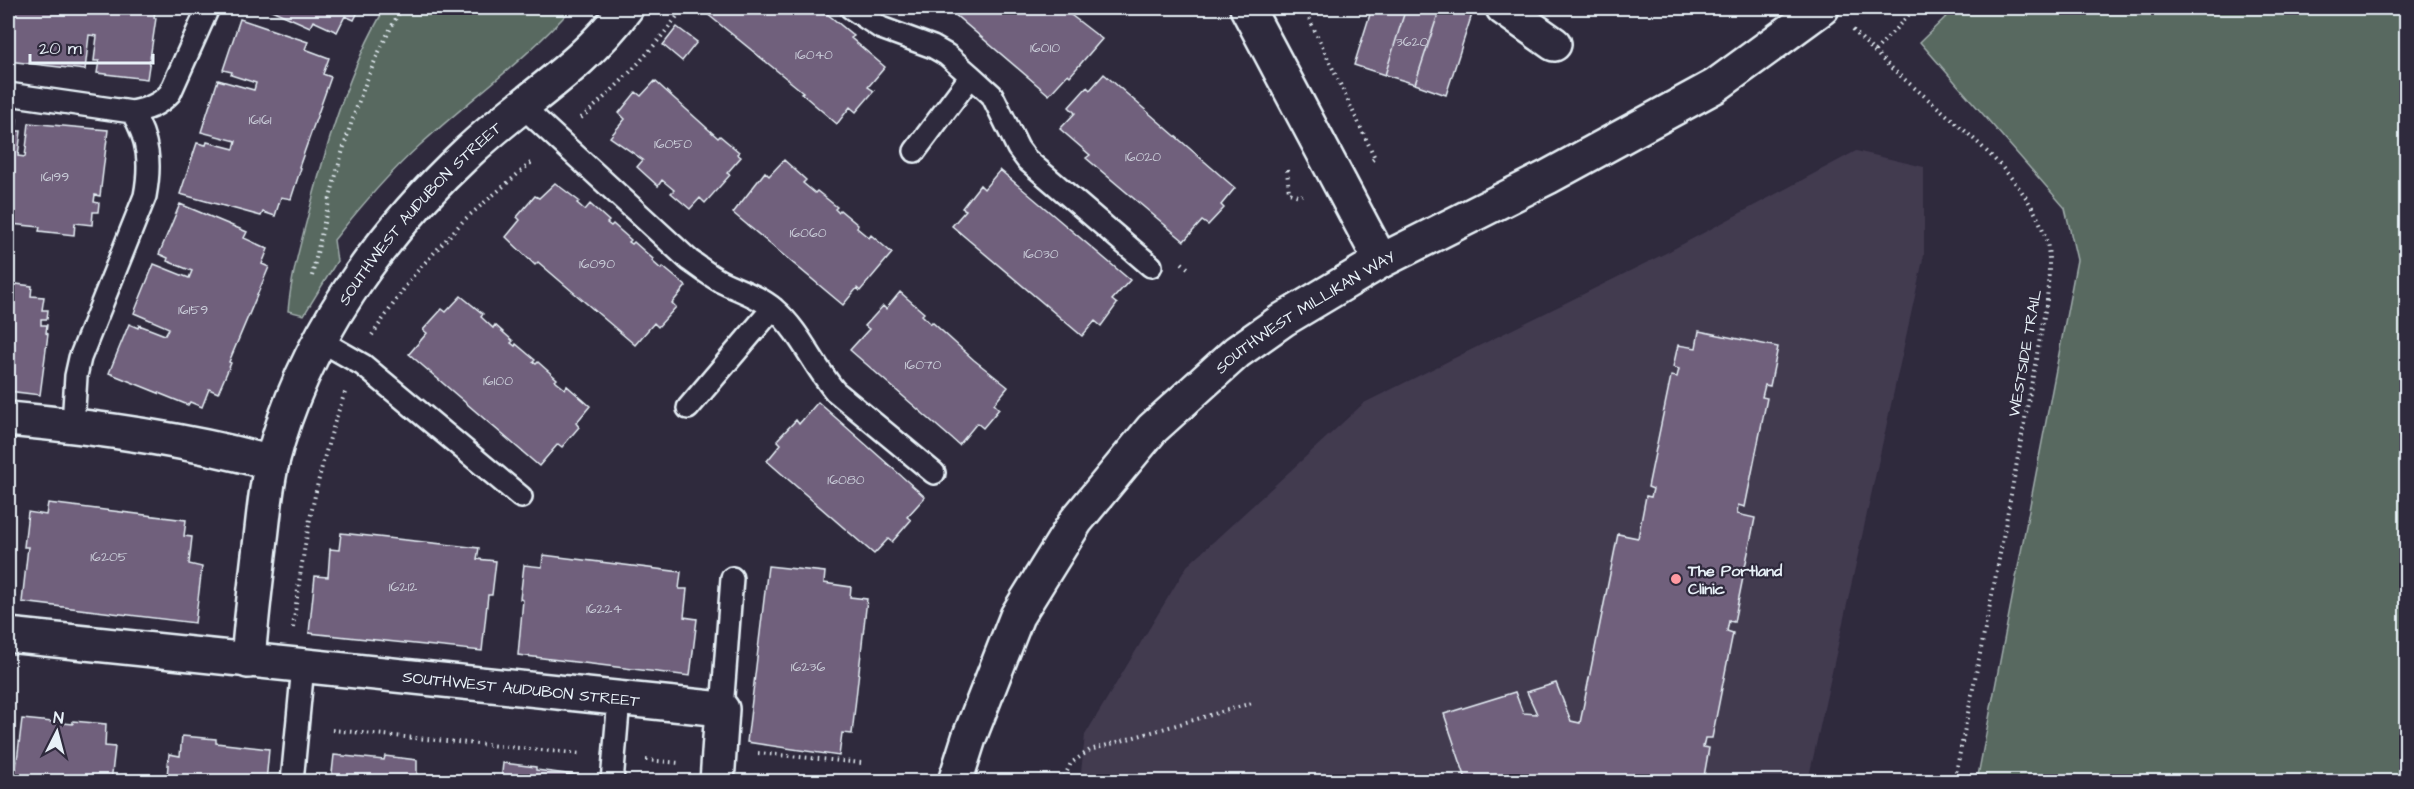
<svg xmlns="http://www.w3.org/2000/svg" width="2414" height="789" font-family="'Architects Daughter',sans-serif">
	<rect width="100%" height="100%" fill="#2f2a3d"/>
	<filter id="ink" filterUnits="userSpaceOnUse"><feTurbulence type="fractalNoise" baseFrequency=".0167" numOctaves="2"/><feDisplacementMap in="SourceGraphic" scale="12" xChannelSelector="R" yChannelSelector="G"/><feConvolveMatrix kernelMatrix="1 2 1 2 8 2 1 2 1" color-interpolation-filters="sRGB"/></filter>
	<g filter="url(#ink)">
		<path fill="#423a50" d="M1856,151L1924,167V255L1808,781L1080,782L1085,735L1187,566L1364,403L1666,253Z"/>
		<path fill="#586960" stroke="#a0adac" stroke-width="1.5" d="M385,8H572C527,59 470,99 420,145C388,174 361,206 334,240L337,261L304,315L288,311C291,276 301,242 310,208C328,140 349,69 385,8Z
			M1955,8H2406V781H1977L2077,260L2065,208L1920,42Z"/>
		<path fill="#70617c" stroke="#e8f1f8" stroke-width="1.5" d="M12,8H149L155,10L154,18H156L147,79L97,73L99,61H94L97,36L89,35L85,70L8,61Z
			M267,8H360L354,20L345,16L337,32L313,21L310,27Z
			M710,8H820L854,36L851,38L885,67L868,87L874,91L856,112L850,107L837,124L801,93L803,92L706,13Z
			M956,8H1066L1069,10L1067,12L1102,39L1070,76L1068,74L1049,95L953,13Z
			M1372,8H1406L1385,75L1354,65Z
			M1406,8H1440L1415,84L1385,75Z
			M1440,8H1462L1473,11L1446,95L1415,84Z
			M240,19L308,42L305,49L329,58L323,74L331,77L299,167L301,168L291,199L281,197L275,216L263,212L261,216L180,194L197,143L206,145L207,142L234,149L236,141L201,132L218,80L254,90L256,83L231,75L232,72L223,70Z
			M677,27L697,42L682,61L663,45Z
			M1104,74L1235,188L1221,205L1224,208L1208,225L1202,221L1184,241L1086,158L1090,155L1060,129L1075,113L1069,107L1087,87L1090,90Z
			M655,81L718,138L720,136L739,152L737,154L741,157L727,173L730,175L705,203L700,198L690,209L671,193L674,190L662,180L658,186L637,167L643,160L610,137L625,119L619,113L636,92L641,96Z
			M8,118L17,119L16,131H21L18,156L25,157L29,123L108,130L100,196L95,195L94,202L99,203L98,212H93L92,225L75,223L74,235L39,231L40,227L11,224L8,226Z
			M784,160L806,180L803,183L815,193L817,191L837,207L835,209L838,212L840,210L858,225L857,228L869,238L871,235L892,253L860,291L857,288L843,305L733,213L765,172L769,176Z
			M1000,170L1130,280L1112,300L1117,304L1101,326L1095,321L1082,336L952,226L966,210L962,208L980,185L984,189Z
			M555,183L579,201L577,203L585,210L590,204L609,221L607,223L611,226L613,224L631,240L629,242L632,244L634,242L653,259L652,261L661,269L663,267L686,286L672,303L676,307L658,327L654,323L635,345L538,262L535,265L506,237L520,220L517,217L535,196L539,198Z
			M180,204L247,232L244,238L268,249L262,264L269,267L229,362L231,363L218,393L209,389L202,407L190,402L188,405L109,373L129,324L138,328L139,325L165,335L169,328L134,313L154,264L189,278L192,271L167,261L168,258L159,254Z
			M8,283L32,286L31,296L44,297L42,310H48L47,319H41V325H47L46,333L48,334L40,395L8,391Z
			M900,292L924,313L922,315L931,324L932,322L974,360L1008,387L994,404L999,409L983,428L977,423L959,445L850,350L869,329L865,326L883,306L886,309Z
			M461,296L483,314L481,317L493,328L495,325L513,341L511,343L515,346L516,344L535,360L533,362L536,364L538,362L557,379L555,381L565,389L567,386L590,406L576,423L579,427L562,447L558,444L539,466L409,354L427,333L423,330L442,309L446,312Z
			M1699,331L1778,347L1770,386L1765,385L1762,397L1767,398L1745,507L1738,505L1737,514L1755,518L1734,622L1729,621L1727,631L1733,633L1712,738H1705L1703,747L1709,748L1703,782H1467L1444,714L1515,692L1523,713L1537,714L1527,692L1556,683L1571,721L1580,723L1618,534L1638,538L1646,496L1651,497L1653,489L1648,487L1671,376L1677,377L1679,369L1673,367L1678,345L1696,348Z
			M818,402L925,497L907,517L911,520L892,542L888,539L874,554L767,461L781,444L777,440L796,420L799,424Z
			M48,503L186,520L184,536L192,537L189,564L202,567L195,623L22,602L28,547H24L28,512L46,515Z
			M341,533L479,548L477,559L496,561L492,595H488L482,651L309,633L315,576L328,577L330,549L339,550Z
			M543,555L681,572L679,589H687L684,617L697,619L690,676L518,655L523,600L520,599L524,565L542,567Z
			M768,566L825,572L824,583L851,587L850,597L867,599L852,734L842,733L839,756L747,742Z
			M22,719L73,724V721L106,724L105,746L115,747L111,782H10L11,769H16Z
			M182,736L216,739V743L269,749L266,782H163L164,777H167L169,754L180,756Z
			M334,755L384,760L385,756L417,760V781L421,782H331Z
			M503,763L536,767V770L590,777V782H501Z"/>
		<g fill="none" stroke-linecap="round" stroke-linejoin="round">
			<defs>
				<path id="lane" d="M851,8L881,28L933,47L947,55L971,76L992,95L1018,148L1027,160L1151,266
					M8,94L132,112C148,109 159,105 170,93L208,8
					M523,107L689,260C699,267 709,275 720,281C738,290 759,296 774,309C800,331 813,365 835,391L934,473
					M915,151L971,76
					M321,341L363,365L521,497
					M688,408L773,308
					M73,425L76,376L80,358L145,196C151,164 149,140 132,112
					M722,709L732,578
					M292,782L303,666
					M612,782L619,699"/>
				<g id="street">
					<path d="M1247,8L1381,261"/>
					<path d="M1503,8L1554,44"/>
					<path d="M8,419C97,427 186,439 272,463"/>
					<path id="s1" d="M8,635L722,709L717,782"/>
					<path id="s2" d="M248,661C251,620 256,579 261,538C264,513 266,487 272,462C303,341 379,235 469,151C523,100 581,69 626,8"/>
				</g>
				<g id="secondary">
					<path id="s3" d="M955,782L969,738L1017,616L1076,521L1152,429L1237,352L1284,319L1381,261L1548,177L1715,86L1822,8"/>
				</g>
			</defs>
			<use href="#lane" stroke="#e8f1f8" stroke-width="26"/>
			<use href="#street" stroke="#e8f1f8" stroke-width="38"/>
			<use href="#secondary" stroke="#e8f1f8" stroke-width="38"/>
			<path stroke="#e8f1f8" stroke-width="4" stroke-dasharray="1.5 4.5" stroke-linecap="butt" d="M1304,8L1375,158L1371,161
				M1853,30C1867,44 1881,59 1896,72C1945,115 2025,172 2045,236C2052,256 2048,279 2047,300L1997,570L1954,782
				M1875,51L1915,8
				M581,118C620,85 654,49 683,8
				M1287,170L1289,193L1299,196L1302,195
				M1182,263L1189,269
				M312,276C332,185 354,89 402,8
				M372,335L412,277L464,220L533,161
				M293,628C303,546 317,468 346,390
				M332,730L582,754
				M758,753L862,763
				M646,760L680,763
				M1062,782L1071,763L1090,750L1252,703"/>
			<use href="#lane" stroke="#2f2a3d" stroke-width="21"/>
			<use href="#street" stroke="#2f2a3d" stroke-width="33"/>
			<use href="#secondary" stroke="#2f2a3d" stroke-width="33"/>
		</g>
	</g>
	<circle fill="#ff9aa2" stroke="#2f2a3d" stroke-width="2" cx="1676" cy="579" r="6"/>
	<g text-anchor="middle" stroke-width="4.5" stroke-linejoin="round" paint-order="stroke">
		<g font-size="14" fill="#cacdd9">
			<text x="1412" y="46">3620</text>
			<text x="1045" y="52">16010</text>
			<text x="814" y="59">16040</text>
			<text x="260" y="124">16161</text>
			<text x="673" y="148">16050</text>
			<text x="1143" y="161">16020</text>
			<text x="55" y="181">16199</text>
			<text x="808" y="237">16060</text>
			<text x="1041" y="258">16030</text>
			<text x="597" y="268">16090</text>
			<text x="193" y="314">16159</text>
			<text x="923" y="369">16070</text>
			<text x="498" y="385">16100</text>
			<text x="846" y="484">16080</text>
			<text x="109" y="561">16205</text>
			<text x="403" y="591">16212</text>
			<text x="604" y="613">16224</text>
			<text x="808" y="671">16236</text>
		</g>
		<g font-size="16" fill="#e8f1f8" stroke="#2f2a3d">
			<text dy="6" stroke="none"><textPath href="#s2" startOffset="494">SOUTHWEST AUDUBON STREET</textPath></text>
			<text dy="6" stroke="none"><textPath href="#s3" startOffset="602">SOUTHWEST MILLIKAN WAY</textPath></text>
			<text transform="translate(2024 353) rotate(-80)" y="6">WESTSIDE TRAIL</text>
			<text dy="6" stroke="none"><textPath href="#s1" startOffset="516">SOUTHWEST AUDUBON STREET</textPath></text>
		</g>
		<g font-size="16" font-weight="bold" fill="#e8f1f8" stroke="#2f2a3d" text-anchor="start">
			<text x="1688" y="576">The Portland<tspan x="1688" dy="18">Clinic</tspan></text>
		</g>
	</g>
	<rect width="2414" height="789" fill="none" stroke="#2f2a3d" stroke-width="30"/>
	<rect x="15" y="15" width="2384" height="759" fill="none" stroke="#e8f1f8" stroke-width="2" filter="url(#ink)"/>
	<g transform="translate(57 732) rotate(6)" stroke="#2f2a3d" stroke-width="4.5" paint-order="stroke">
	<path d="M0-4.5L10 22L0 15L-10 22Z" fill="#e8f1f8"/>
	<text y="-9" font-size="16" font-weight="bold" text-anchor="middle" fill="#e8f1f8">N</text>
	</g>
	<path d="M30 54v9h123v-9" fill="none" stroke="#e8f1f8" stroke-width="3"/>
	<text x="39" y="54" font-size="18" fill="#e8f1f8" stroke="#2f2a3d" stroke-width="4.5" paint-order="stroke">20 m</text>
</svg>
